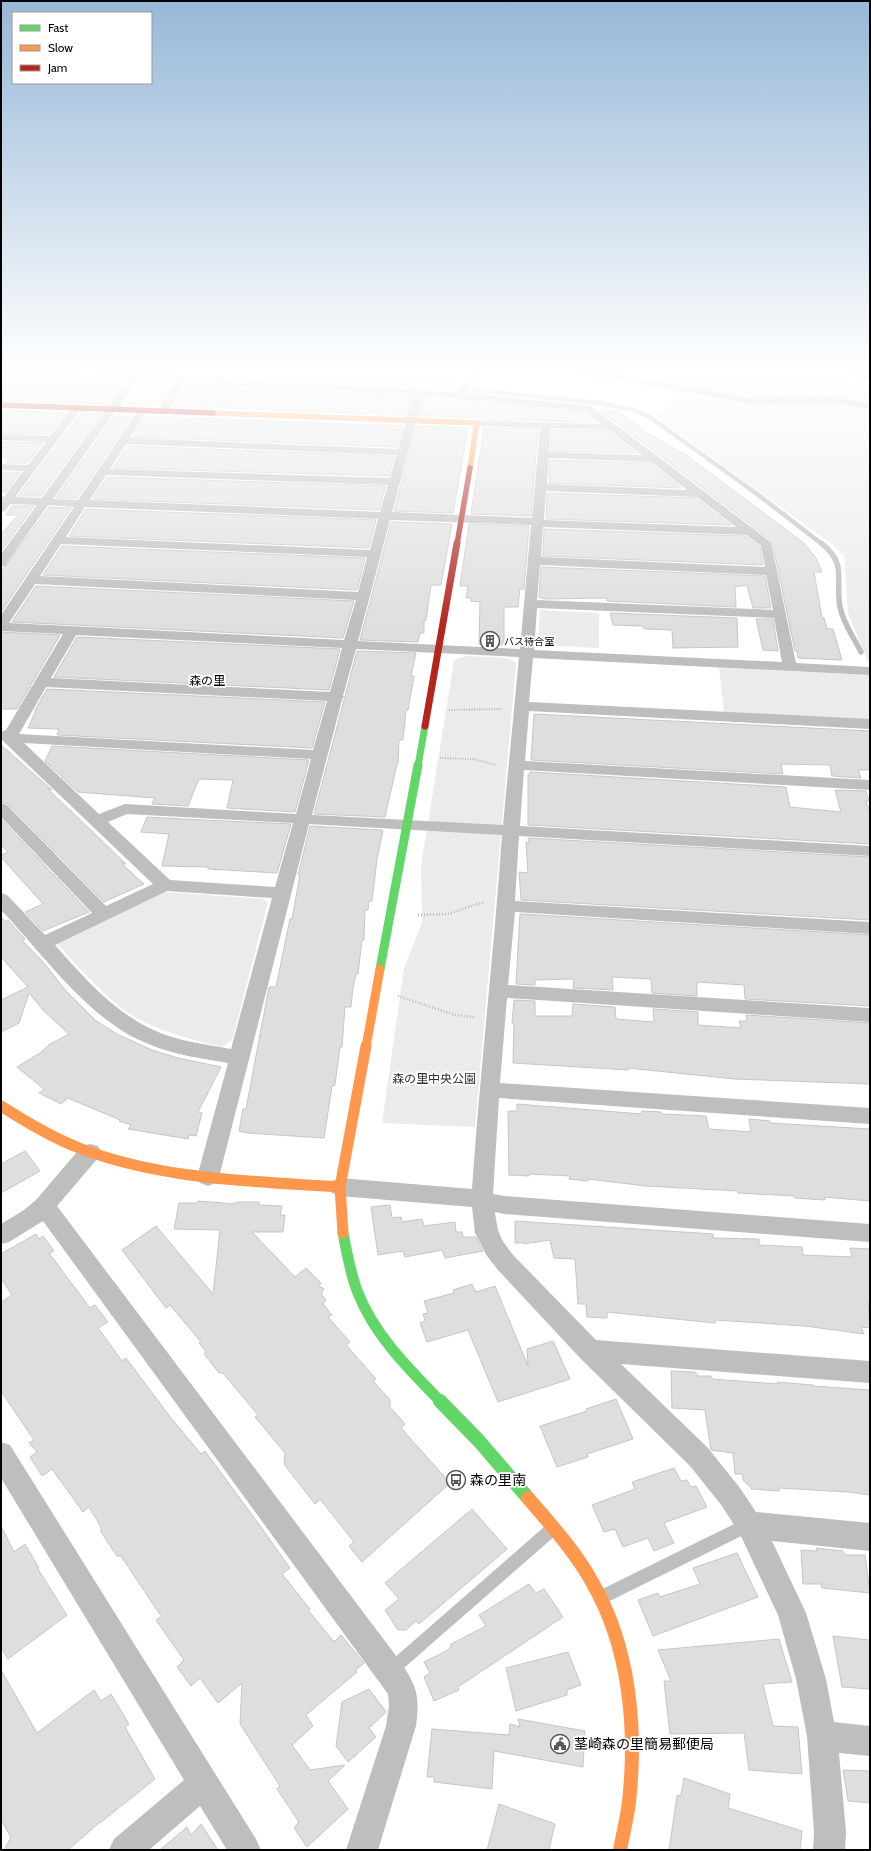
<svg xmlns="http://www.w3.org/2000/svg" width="871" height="1851" font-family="Cabin,'Noto Sans JP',sans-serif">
	<rect width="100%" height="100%" fill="#fff"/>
	<path fill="#ebebeb" d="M152,368H456L447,389L149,374Z
		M617,368H820L870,391V661H868L848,613L844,556L833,545L656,417L671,405L676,397L688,395L723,403L683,380Z
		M142,380L178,382L164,405L126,404Z
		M540,610L599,613V648L538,645Z
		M468,656L508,658L516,663L475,1127L382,1123L404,968L422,923L421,866L454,661L459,658Z
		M719,668L869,675L870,720L724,713Z
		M161,892L264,899L268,903L232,1040L222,1047C189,1039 145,1028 119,1006C96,987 76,965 56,942Z"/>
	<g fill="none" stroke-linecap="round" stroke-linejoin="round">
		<path stroke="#bdbdbd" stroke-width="4.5" d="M474,390L600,403L634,410L650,417L757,494L822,544"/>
		<path stroke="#bdbdbd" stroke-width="5.5" d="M821,543C848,564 835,579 840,607C843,623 854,638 861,652"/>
	</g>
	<path fill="#dedede" stroke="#c6c6c6" d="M1,368H113L131,371L75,374L1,372Z
		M1,380L75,384L124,381L108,404L1,400Z
		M187,385L222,386L411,396L406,415L174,406Z
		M424,398L583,412L596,422L484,420L477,418L419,415Z
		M1,410L66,413L49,434L1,433Z
		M608,410L618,411L646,432L686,455L804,543L816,558L822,572H814L822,618H824L827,629H833L842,660L798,658L797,651H795L772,541L601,411Z
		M80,414H101L41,496H18Z
		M114,416L132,417L77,498H56Z
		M146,417H167L403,426L397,447L133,437Z
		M416,426L468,428L453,513L394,511Z
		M484,428L538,429L531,516L471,514Z
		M552,430L608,431L637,453L551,451Z
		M1,442L43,443L27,463H7L9,459L1,456Z
		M127,446L394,456L389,476L113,468Z
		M550,460L650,463L682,488L549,483Z
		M1,472H20L6,492H1Z
		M107,477L386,486L379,510L93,499Z
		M547,493L696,498L731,525L546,519Z
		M12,506H34L1,551V535L18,515H6Z
		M49,507L71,508L1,612V572Z
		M86,509L376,520L369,548L69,536Z
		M391,522L452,524L441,585H431L426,620H424V633H420L418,642L360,640Z
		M469,524L529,526L524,590L520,588L518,607H504V645L479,644L480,602L471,601V598H466L468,586H460Z
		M544,529L745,536L760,547L763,565L543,556Z
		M62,546L365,558L357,590L43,575Z
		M541,567L765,576L771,608H753L747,585L735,587L736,607L607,601V598L544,599L539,597Z
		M36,586L354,601L343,638L12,622Z
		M610,613L737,618L738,647L673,648L672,630L645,629L642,626L613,625Z
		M756,619H773L778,651L763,650Z
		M1,632L60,635L17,709H1Z
		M77,637L340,649L329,690L54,677Z
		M357,651L416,653L411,676H414L408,710H406L403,740H399L398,764H397L385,817L314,814Z
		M47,689L325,702L312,748L57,735L59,729L28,728L36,710H35Z
		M534,714L870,731V770H858L861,778L832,776L830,765L781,764L783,774L531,760Z
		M1,745L52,790L48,789L126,864H122L144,884L104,902L8,804L1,802Z
		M52,746L309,760L295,812L227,808L233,780L199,779L188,806L152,804L155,798L78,792L45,761Z
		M530,772L786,787L790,807L841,812L835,790L866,791L869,801H866L870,813V844L528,825V774H530Z
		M147,817L183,819L291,824L277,873L208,869V867L162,866L169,834L141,832Z
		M1,819L86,909L89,912L43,931L25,912L43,904L1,857V855L8,852L1,845Z
		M310,826L382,830L383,831L377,859L372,901H369L368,910H365L364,940H362L358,974H356L353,988L351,1007H345L342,1047H340L335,1085L332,1086L324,1138L247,1133L239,1131L243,1109H246L269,987H276L290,919H292L300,875H298Z
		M528,838L870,857V920L521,900L519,872L528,873L526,842H529Z
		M520,914L870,935V1006L745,999L744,985L697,982V996L652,993L651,979L612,977L613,990L573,988L574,979L535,980V985L516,984Z
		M1,917L5,922L8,920L15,928L25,939L23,941L43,962L66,991L95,1020L117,1034L152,1050L178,1058L221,1067L198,1112L202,1113L196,1136L189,1135L188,1139L128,1129L132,1125L119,1121L120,1120L68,1098L61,1104L39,1093L44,1089L17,1067L40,1053L50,1044L69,1034L42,1009L29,993L19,1023L1,1032V1000L28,987L1,957Z
		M514,1000L535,1001V1016H572L573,1004L615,1007L616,1019L654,1022L653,1009L698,1012V1025L741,1028L739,1021H747L746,1015L870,1023V1084L735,1079L628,1068V1070L513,1063L514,1023H512Z
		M517,1104L642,1114V1111L661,1112L662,1114L706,1116L709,1129L751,1132L749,1119L770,1121V1123L870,1129V1201L825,1197V1200L795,1198L794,1196L738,1193V1191L646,1186L588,1179V1181L569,1179L570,1176L529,1174V1176L509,1175L508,1111H517Z
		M25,1151L40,1171L1,1193V1164Z
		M198,1201L235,1204L236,1202H259V1205L282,1206L280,1215H285L283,1232H252L295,1277L306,1268L321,1283L319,1286L324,1289L321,1294L326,1300L323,1304L332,1315L328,1317L350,1342L346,1345L376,1379L373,1381L390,1400V1407L405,1424L401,1428L450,1483L362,1562L349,1546L354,1542L320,1499L315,1504L284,1464L285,1453L255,1417L258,1415L223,1373H219L205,1355V1350L199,1343L201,1342L170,1305L166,1308L122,1250L156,1226L213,1294L220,1230L174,1229L179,1203H198Z
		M390,1205L392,1218L401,1217L402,1222L422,1219L424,1226L455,1222L456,1232H462L463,1237H476L483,1251L445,1258L442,1250L405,1257L403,1251L378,1255L371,1207Z
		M515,1221L713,1234V1238L759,1239V1245L802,1247L803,1255L852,1257L850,1248L870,1249V1302H868L870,1328L861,1327L864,1334L805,1326L715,1320V1323L607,1312V1318L587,1317L586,1304H578L575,1259L554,1258L550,1240L524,1244V1243H515Z
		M36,1234L39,1239L43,1236L54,1251L49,1253L90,1308L95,1305L108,1322L98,1328L122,1361L126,1358L171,1418L201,1454L205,1451L258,1523L290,1568L282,1574L310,1609L308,1610L334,1642L341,1635L364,1663L355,1671L357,1672L306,1715L313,1726L292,1745L310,1770L345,1765L328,1781L348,1809L307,1847L294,1828L299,1822L277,1789L280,1786L240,1724L242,1683L218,1703L200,1678L191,1686L177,1667L184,1660L156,1620L161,1616L121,1556H117L101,1532V1527L89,1507L83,1512L52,1469L42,1476L30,1457L37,1452L29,1443L34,1440L1,1391V1302L12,1295L1,1278V1254Z
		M472,1284L476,1292L495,1286L528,1366L527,1349L553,1341L570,1379L498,1402L468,1330L427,1342L420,1323L425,1321L423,1314L428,1313L424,1301L454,1293L453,1290Z
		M671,1371L695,1372L698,1376H711L712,1379L778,1384L777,1382L813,1385V1386L870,1390V1495L848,1492L779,1488V1491L752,1489L743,1480L742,1474H735L733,1453L711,1450L705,1410L672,1408Z
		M616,1399L633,1439L587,1454L588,1457L557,1467L540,1426L587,1411L586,1409Z
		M674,1468L681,1481L687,1480L691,1487L696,1486L707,1507L664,1523L674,1543L654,1551L648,1538L623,1547L615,1529L604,1532L592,1505L635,1489L632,1482Z
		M472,1509L507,1549L419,1624L416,1621L406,1630H398L385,1610L399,1599L385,1583Z
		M1,1526L14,1552L25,1544L39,1568L38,1569L67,1615L8,1659L1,1647Z
		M816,1548L843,1551L845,1555H865L870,1593L822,1588L821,1584H803L801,1550L817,1551Z
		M737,1553L758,1597L653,1636L638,1600L658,1593L660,1597L700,1584L693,1568Z
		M529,1584L536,1593L544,1589L563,1617L458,1687L459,1690L434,1701L424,1677L430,1673L424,1662L450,1649L451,1644L486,1626L479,1615Z
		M833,1636L870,1640V1689L842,1687Z
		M779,1639L792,1682L763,1684L773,1726L798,1727L802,1774L749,1770L744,1733L670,1734L664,1681H671L658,1650Z
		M568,1652L581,1685L567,1690V1695L516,1711L506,1668Z
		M1,1670L37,1733L94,1690L101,1701L111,1694L129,1724L125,1727L155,1779L100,1823V1822L68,1850H4L11,1838L1,1819Z
		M369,1689L386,1712L369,1728L376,1737L348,1762L336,1746L342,1702Z
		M518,1719L585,1731L583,1767L494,1751L492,1789L434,1782V1777H427L432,1729L509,1735L510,1724L520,1727Z
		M843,1770L870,1771V1803L848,1801Z
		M684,1778L730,1794L728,1808L802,1831L800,1850H669L677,1796L681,1795Z
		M499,1804L555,1824L549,1850H487Z
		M201,1824L218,1850H160L187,1827L191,1835Z"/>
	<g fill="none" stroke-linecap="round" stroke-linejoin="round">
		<path stroke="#b9b9b9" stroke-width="2" stroke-dasharray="1 1.5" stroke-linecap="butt" d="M449,710L502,709
			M440,758L474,759L496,765"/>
		<path stroke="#b9b9b9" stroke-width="2.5" stroke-dasharray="1 2" stroke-linecap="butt" d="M418,915L449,914L477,904L485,903
			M398,996L455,1015L475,1017"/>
		<path stroke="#bebebe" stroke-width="14" d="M604,1596L748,1525
			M391,1670L550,1531"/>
		<path fill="#bebebe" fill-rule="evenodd" d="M474,368H484L467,393L591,406L771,542L796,663L870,667V675L533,658L529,702L870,719V729L529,711L525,761L870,780V790L524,770L520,826L870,846V856L519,836L515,901L870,922V934L515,912L508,985L870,1008V1022L507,998L500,1083L870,1108V1124L499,1098L493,1194L504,1196L870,1224V1242L504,1214L495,1212C498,1235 500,1238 514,1256L596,1340L870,1361V1383L621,1364L708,1448L740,1488L756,1512L870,1523V1551L772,1541L806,1613L826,1679L834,1722L870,1726V1756L839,1753L846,1832L845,1850H813L814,1832L807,1736L796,1679L778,1615L740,1534L722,1506L690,1466L581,1359L498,1270L487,1256L475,1233L472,1207L340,1196L332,1193L329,1187L332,1181L340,1178L472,1189C480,1071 494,953 502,835L309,824L219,1177L216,1183L208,1186L200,1183L197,1177L228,1063C197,1058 165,1053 137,1039C84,1013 41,952 1,910V893L7,895L45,935L92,913L1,817V803L7,805L106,906L153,884L1,739V732L6,730L63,634L1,631V615L74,507L48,505L5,566L1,567V554L37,505L10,504L5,511L1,512V496L4,497L23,471L1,470V464L28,465L46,442L1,440V434L50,436L73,406H81L82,408L15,497L42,498L128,379L75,382L1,379V373L75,376L135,373L457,392ZM138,379L176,381L158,411L163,414L167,413L186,382L413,395L398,449L130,438L148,411L147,409H139L78,500L53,499ZM423,396L584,411L601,424L473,421L472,423L477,426L540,428L532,518L392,512ZM551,428L609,430L642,455L549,452ZM126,444L396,455L390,478L110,469ZM549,458L651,462L687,490L547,484ZM106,475L388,485L380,512L90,500ZM546,491L697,497L736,527L544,520ZM85,507L378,519L370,550L66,537ZM390,520L531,525L520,649L358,641ZM543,527L746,535L761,546L765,567L541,557ZM61,544L367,557L358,592L40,576ZM540,565L766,575L773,610L537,600ZM35,584L356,600L344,640L9,623ZM537,608L774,618L782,662L534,650ZM76,635L342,648L330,692L51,678ZM356,649L519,657L503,825L312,815L342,700L344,697L343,696ZM46,687L327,701L313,750L19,734ZM24,743L311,759L296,814L125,804L99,814ZM127,814L293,823L275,887L170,880L108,822ZM167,891L272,898L231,1049C208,1045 185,1042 163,1034C118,1017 86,980 55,945Z
			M559,368H583L752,398L827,396L870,403V409L827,402L752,404L564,371Z
			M90,1144L98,1146L101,1152L98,1158L57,1206L400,1661C417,1687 420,1695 416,1726L378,1850H346L386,1726L389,1706L388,1694L43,1221L9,1242L1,1244V1224L24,1210L36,1200L82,1146Z
			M1,1442L10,1445L256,1839L261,1850H227L200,1806L149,1850H109L114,1839L184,1780L1,1478Z"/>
		<path stroke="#63d668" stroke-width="7" d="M418,766L425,726"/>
		<path stroke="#63d668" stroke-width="9" d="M380,969L418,765"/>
		<path stroke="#63d668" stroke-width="11" d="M343,1233C347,1253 350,1273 358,1293C375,1336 409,1369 441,1402"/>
		<path stroke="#63d668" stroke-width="14" d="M440,1401L479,1441L528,1498"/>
		<path stroke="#ff974d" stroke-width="5.5" d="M213,413L477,423L470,468"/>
		<path stroke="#ff974d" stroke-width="9" d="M366,1047L380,969"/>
		<path stroke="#ff974d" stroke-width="11" d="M1,1106C26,1122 51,1137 79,1148C162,1180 252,1181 340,1187
			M343,1233L340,1187L366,1046"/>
		<path stroke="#ff974d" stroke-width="14" d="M528,1498C551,1525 575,1551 592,1582C630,1647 637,1729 629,1802C627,1818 623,1834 620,1850"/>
		<path stroke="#b3261e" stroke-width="5.5" d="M845,368L870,377
			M1,405L213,413
			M457,544L470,468"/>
		<path stroke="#b3261e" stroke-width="7" d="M425,726L457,543"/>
	</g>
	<linearGradient id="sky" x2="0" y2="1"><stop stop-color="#97b8d7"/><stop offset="0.59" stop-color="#fff"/><stop offset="1" stop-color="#fff" stop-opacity="0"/></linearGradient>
	<rect width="871" height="627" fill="url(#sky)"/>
	<defs>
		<symbol id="building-ring" viewBox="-11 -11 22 22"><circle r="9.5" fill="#fff" stroke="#595959" stroke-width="1.5"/><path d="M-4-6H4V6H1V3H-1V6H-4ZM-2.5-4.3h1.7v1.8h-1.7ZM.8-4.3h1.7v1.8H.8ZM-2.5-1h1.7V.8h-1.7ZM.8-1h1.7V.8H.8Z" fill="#595959"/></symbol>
		<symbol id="bus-ring" viewBox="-11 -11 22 22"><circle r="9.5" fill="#fff" stroke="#595959" stroke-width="1.5"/><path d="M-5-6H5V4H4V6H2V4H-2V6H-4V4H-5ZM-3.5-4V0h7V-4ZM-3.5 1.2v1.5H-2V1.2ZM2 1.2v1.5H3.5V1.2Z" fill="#595959"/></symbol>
		<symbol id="civic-ring" viewBox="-11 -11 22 22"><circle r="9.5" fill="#fff" stroke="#595959" stroke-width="1.5"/><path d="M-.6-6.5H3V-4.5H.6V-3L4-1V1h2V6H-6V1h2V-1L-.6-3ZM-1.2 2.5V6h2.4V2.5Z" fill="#595959"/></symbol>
	</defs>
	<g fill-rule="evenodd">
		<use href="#building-ring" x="479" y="630" width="22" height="22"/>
		<use href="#bus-ring" x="445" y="1469" width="22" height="22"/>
		<use href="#civic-ring" x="549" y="1733" width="22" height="22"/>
	</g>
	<g text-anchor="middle" stroke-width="3.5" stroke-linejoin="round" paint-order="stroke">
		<g font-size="10" fill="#000" stroke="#fff" text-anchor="start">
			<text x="504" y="645">バス待合室</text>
		</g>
		<g font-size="12" fill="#000" stroke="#fff">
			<text x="207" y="685">森の里</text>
		</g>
		<g font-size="12" fill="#313131" stroke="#fff">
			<text x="434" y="1083">森の里中央公園</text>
		</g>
		<g font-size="14" fill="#000" stroke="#fff" text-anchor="start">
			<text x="470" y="1485">森の里南</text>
			<text x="574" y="1749">茎崎森の里簡易郵便局</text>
		</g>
	</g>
	<rect width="871" height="1851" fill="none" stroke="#000000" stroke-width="4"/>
	<rect x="12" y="12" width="140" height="72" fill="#ffffff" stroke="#999999"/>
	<rect x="20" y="25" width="20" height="6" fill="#63d668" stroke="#999999"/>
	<text x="48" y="32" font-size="12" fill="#000000">Fast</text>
	<rect x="20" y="45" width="20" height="6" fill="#ff974d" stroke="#999999"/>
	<text x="48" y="52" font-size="12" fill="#000000">Slow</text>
	<rect x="20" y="65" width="20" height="6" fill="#b3261e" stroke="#999999"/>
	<text x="48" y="72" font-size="12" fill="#000000">Jam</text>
</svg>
